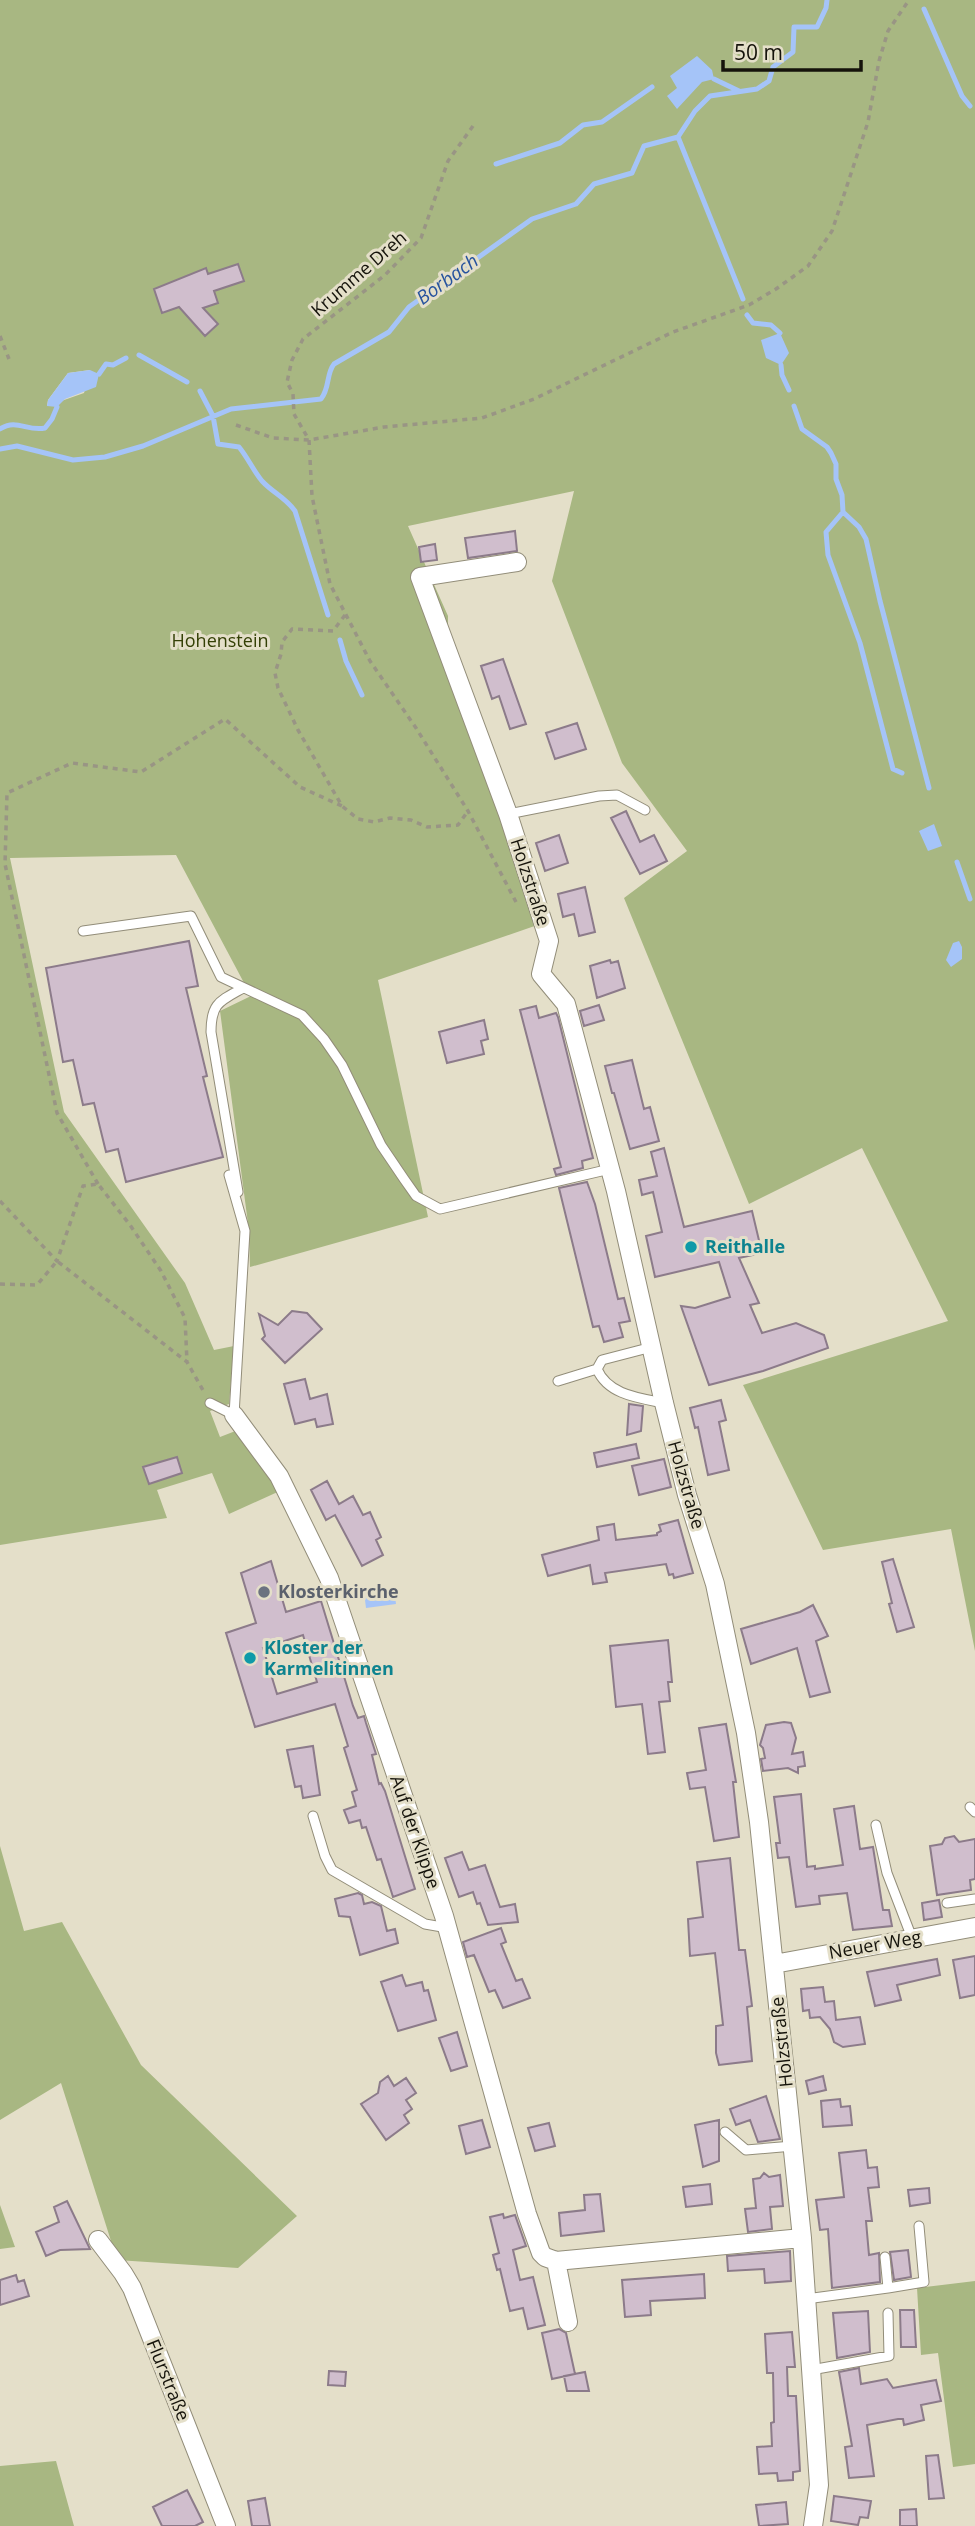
<svg xmlns="http://www.w3.org/2000/svg" width="975" height="2526" font-family="'Open Sans',sans-serif">
	<rect width="100%" height="100%" fill="#e4dfc9"/>
	<path fill="#a8b782" fill-rule="evenodd" d="M0,0H975V1651L951,1529L823,1550L743,1385L948,1321L862,1148L749,1204L624,898L687,851L622,763L552,581L574,491L408,526L448,616V666L549,921L378,980L428,1217L250,1267L249,1231L220,1011L251,996L176,855L10,858L64,1112L185,1283L214,1350L234,1346L229,1404L210,1411L220,1437L238,1430L282,1490L229,1514L212,1473L157,1490L167,1518L0,1545ZM90,370L84,393L47,406L48,400L68,373Z
		M0,1846L24,1931L62,1922L141,2065L297,2216L238,2268L117,2260L61,2083L0,2120Z
		M0,2205L15,2247L0,2249Z
		M975,2281V2464L953,2467L938,2353L921,2355L917,2288Z
		M56,2461L74,2526H0V2466Z"/>
	<path fill="#a5c4f8" d="M697,56L712,70L714,79L702,82L677,109L667,96L677,88L670,76Z
		M780,333L789,353L781,365L766,358L761,340Z
		M90,370L99,374L96,387L65,399L57,407L47,406L48,400L68,373Z
		M934,824L942,846L928,851L919,831Z
		M959,941L962,947V959L951,967L946,960L953,943Z
		M394,1589L396,1604L366,1608L364,1592Z"/>
	<g fill="none" stroke-linecap="round" stroke-linejoin="round">
		<path stroke="#a5c4f8" stroke-width="5" d="M924,9L962,96L970,106
			M714,79L739,91
			M678,137L743,299
			M496,164L560,143L583,125L602,122L652,87
			M747,315L753,323L771,325L780,333
			M139,355L187,382
			M781,365L782,375L789,390
			M99,374L106,364L113,365L126,358
			M200,391L213,416L218,444L239,447C248,458 253,470 262,481C273,493 285,497 295,511L328,615
			M794,406L802,429L827,447L831,453L836,464V479L842,495L843,512L859,527L866,539L880,601L929,788
			M0,429C17,418 27,432 45,428L52,419L57,407
			M0,449L17,446L73,460L105,457L143,446L231,409L321,399C330,388 326,374 334,364L389,332L409,307L532,219L576,204L594,184L632,173L644,146L678,137L695,111L710,96L757,89L769,81L773,67L793,52L794,27H817L826,8L827,0
			M843,512L826,532L828,555L860,643L893,769L902,773
			M340,640L346,661L362,695
			M957,862L970,899"/>
	</g>
	<path fill="#d0becd" stroke="#8c7b8a" stroke-width="2" fill-rule="evenodd" d="M238,264L244,281L214,291L218,303L203,308L218,324L205,336L179,307L162,313L154,289L206,268L208,274Z
		M515,531L517,551L468,558L465,538Z
		M435,544L437,560L421,562L419,547Z
		M503,659L526,724L510,729L499,696L492,699L481,666Z
		M577,723L586,749L555,759L546,733Z
		M626,811L640,842L654,835L667,861L640,874L611,818Z
		M559,835L568,863L545,871L536,843Z
		M585,887L595,932L579,936L574,914L563,917L558,894Z
		M189,941L198,986L186,988L207,1076L203,1077L223,1157L126,1182L118,1149L106,1152L94,1103L83,1105L73,1060L63,1062L46,968Z
		M610,960L611,963L618,961L625,988L597,998L590,966Z
		M599,1005L604,1020L584,1026L580,1011Z
		M536,1006L539,1018L556,1013L558,1017L593,1158L582,1161L583,1168L556,1175L554,1169L561,1167L520,1010Z
		M484,1020L488,1039L481,1041L484,1054L447,1063L439,1032Z
		M632,1060L644,1109L650,1107L659,1141L630,1149L614,1093H612L605,1066Z
		M664,1148L684,1227L752,1211L762,1253L739,1258L759,1303L750,1305L762,1333L796,1323L824,1335L828,1348L763,1371L709,1385L681,1306L695,1308L730,1297L719,1262L655,1277L646,1236L662,1232L653,1192L642,1195L639,1180L657,1176L651,1152Z
		M587,1182L595,1204L618,1299L624,1298L630,1321L619,1323L623,1337L604,1342L599,1326L593,1327L559,1188Z
		M292,1311L307,1313L322,1329L285,1363L262,1339L265,1336L259,1314L278,1325Z
		M305,1379L310,1399L327,1394L333,1424L317,1427L315,1419L295,1424L284,1384Z
		M721,1400L726,1420L719,1422L729,1470L708,1475L698,1427L695,1428L690,1408Z
		M629,1404L643,1406L641,1431L627,1435Z
		M636,1444L639,1458L597,1467L594,1453Z
		M177,1457L182,1473L149,1484L143,1467Z
		M664,1459L671,1487L639,1495L632,1466Z
		M327,1481L339,1504L353,1496L363,1515L370,1512L381,1537L376,1540L383,1555L362,1566L335,1515L326,1520L311,1490Z
		M678,1520L693,1573L674,1578L673,1574L669,1575L666,1564L605,1573L607,1582L593,1584L590,1565L548,1576L542,1555L599,1540L597,1527L614,1524L616,1540L657,1535V1533L661,1531L659,1525Z
		M893,1559L914,1627L897,1632L889,1604L892,1603L882,1562Z
		M271,1561L286,1612L321,1601L353,1706L358,1718L364,1716L366,1723L376,1754L372,1755L379,1784L381,1783L385,1791L415,1889L393,1897L381,1859L377,1860L366,1827L362,1828L360,1820L349,1823L344,1810L356,1806L352,1792L357,1790L344,1748L348,1746L335,1704L255,1727L226,1633L256,1623L241,1573ZM303,1635L317,1682L277,1694L263,1648Z
		M813,1605L828,1636L816,1641L830,1692L810,1697L797,1648L751,1664L741,1629L800,1612Z
		M668,1640L672,1682H668L670,1701L659,1702L665,1752L648,1754L642,1704L616,1707L610,1646Z
		M784,1722L791,1723L796,1738L792,1754L803,1752L805,1766L798,1767V1773L788,1768L763,1771L761,1759L765,1758L763,1748L760,1745L766,1725Z
		M726,1724L736,1782H733L739,1837L714,1841L705,1787L690,1789L687,1773L706,1770L699,1728Z
		M313,1746L320,1795L303,1798L301,1786L295,1787L287,1750Z
		M801,1794L807,1867L815,1866V1869L843,1865L834,1809L854,1806L860,1849L873,1847L883,1910H889L892,1926L853,1930L847,1893L819,1896L820,1904L796,1907L789,1857L778,1858L776,1843H780L774,1797Z
		M954,1836L959,1842L975,1839V1879L970,1880L971,1890L937,1895L930,1846L942,1844L945,1838Z
		M462,1852L469,1870L485,1865L500,1907L515,1904L518,1922L488,1925L480,1903L477,1904L473,1892L459,1897L445,1858Z
		M730,1858L739,1950H745L752,2006L747,2007L752,2061L719,2065L716,2053V2026L723,2025L715,1953L690,1956L688,1919L703,1917L697,1862Z
		M358,1893L362,1895L364,1904L372,1902L381,1906L387,1931L395,1929L398,1943L360,1955L350,1917L339,1916L335,1899Z
		M939,1900L942,1917L924,1920L922,1903Z
		M501,1928L506,1942L501,1944L516,1981L522,1979L530,1998L503,2008L495,1990L489,1992L474,1955L467,1957L463,1942Z
		M975,1956V1995L960,1998L953,1960Z
		M937,1959L940,1975L897,1985L901,2000L875,2006L867,1972Z
		M402,1975L406,1986L422,1982L424,1991L428,1990L436,2020L398,2031L381,1982Z
		M823,1987L825,2002L834,2001L836,2020L860,2017L865,2044L843,2047L834,2042L830,2029L820,2017L810,2018L809,2010L803,2011L801,1989Z
		M457,2032L467,2066L451,2071L439,2038Z
		M388,2076L394,2086L406,2078L416,2093L406,2100L412,2109L404,2115L409,2123L386,2140L361,2104L378,2093L380,2082Z
		M823,2076L826,2090L809,2094L806,2081Z
		M766,2096L780,2139L758,2142L750,2120L736,2125L730,2109Z
		M840,2099L841,2107L850,2106L852,2125L823,2127L821,2101Z
		M482,2120L490,2147L466,2154L459,2126Z
		M719,2120V2161L703,2167L695,2125Z
		M549,2123L555,2146L535,2151L528,2128Z
		M866,2150L868,2168L877,2167L879,2187L868,2188L872,2221H866L869,2255L879,2253L880,2282L832,2288L828,2229L820,2230L816,2200L844,2197L839,2153Z
		M764,2173L769,2177L780,2175L783,2206L770,2207L772,2229L748,2232L745,2209L756,2208L753,2179L760,2178Z
		M710,2184L712,2204L686,2207L683,2187Z
		M929,2188L930,2203L910,2206L908,2190Z
		M600,2194L604,2231L561,2236L559,2213L585,2210L584,2195Z
		M67,2201L90,2249L60,2250L46,2256L36,2232L59,2222L54,2207Z
		M503,2214L504,2218L515,2215L526,2246L513,2250L520,2280L533,2277L545,2325L528,2329L523,2308L510,2311L500,2269L497,2270L493,2255L499,2253L490,2217Z
		M908,2250L911,2277L894,2280L890,2252Z
		M790,2251L791,2281L765,2283L764,2269L728,2271L727,2256Z
		M704,2274L705,2298L650,2301L651,2315L625,2317L622,2280Z
		M16,2275L18,2282L24,2280L29,2296L0,2305V2280Z
		M900,2310H914L916,2347H901Z
		M868,2311L870,2352L837,2358L833,2313Z
		M559,2329L566,2333L575,2374L552,2379L542,2333Z
		M792,2332L795,2367H787L788,2396H796L800,2471L793,2472V2480L778,2481L777,2473L759,2474L757,2447L772,2446L771,2423L774,2422L773,2373H767L765,2334Z
		M859,2368L861,2384L887,2379L893,2388L936,2380L941,2401L921,2405L924,2420L904,2425L903,2419H898L867,2425L874,2476L849,2478L845,2447L852,2446L839,2372Z
		M329,2371L346,2372L345,2386L328,2385Z
		M585,2372L589,2391H567L564,2376Z
		M938,2455L944,2498L929,2499L926,2456Z
		M187,2490L203,2522L195,2526H162L153,2507Z
		M834,2496L871,2501L868,2518L860,2517L858,2525L831,2521Z
		M265,2498L270,2526H252L248,2501Z
		M786,2502L788,2524L759,2526L756,2505Z
		M916,2509L917,2526H900V2510Z"/>
	<g fill="none" stroke-linecap="round" stroke-linejoin="round">
		<defs>
			<path id="service" d="M508,814L599,796L617,795L645,810
				M83,931L191,916L221,977L302,1015L324,1039L342,1065L381,1145L404,1179L416,1196L440,1209L610,1169
				M238,1192L211,1032C211,1003 220,1001 243,988
				M652,1347L602,1360L597,1369C608,1395 639,1398 664,1403
				M558,1381L597,1369
				M210,1403L234,1415L245,1231L229,1175
				M970,1807L975,1812
				M313,1816L325,1856L332,1870L425,1924L448,1928
				M876,1825L887,1873L912,1938
				M947,1903L975,1899
				M725,2132L746,2150L793,2146
				M888,2288L924,2282L919,2226
				M806,2299L888,2288L885,2257
				M811,2370L889,2356L888,2313"/>
			<path id="minor" d="M517,562L420,577L508,814L549,941L541,974L566,1004L616,1191L664,1403L687,1495L715,1584L746,1733L759,1822L802,2238L819,2485L813,2526
				M234,1415L279,1476L329,1578L444,1916L527,2214L541,2253L545,2257L556,2261L802,2238
				M774,1964L975,1927
				M98,2240L123,2273L132,2288L226,2526
				M556,2261L568,2322"/>
		</defs>
		<use href="#service" stroke="#928d79" stroke-width="11"/>
		<use href="#minor" stroke="#928d79" stroke-width="20"/>
		<path stroke="#999584" stroke-width="3.5" stroke-dasharray="5 5" stroke-linecap="butt" d="M473,126L448,161L421,238L385,275L303,339L292,360L287,382L293,394L294,414L309,440L312,496L330,584L370,661L416,728L468,811L516,902
			M0,336L9,359
			M236,425L273,438L309,440L384,427L482,418L534,399L673,332L749,305L776,289L808,266L832,231L868,122L879,61L888,31L909,0
			M345,615L333,631L292,629L282,642L281,654L275,673L278,688L298,730L342,806L358,819L374,822L390,818L411,820L427,827L458,825L468,811
			M98,1184L57,1113L5,864L7,793L72,763L141,772L225,719L300,787L342,806
			M0,1201L57,1261L83,1186L98,1184L130,1225L161,1271L185,1318L187,1362
			M0,1284L37,1285L57,1261L187,1362L204,1392"/>
		<use href="#service" stroke="#fff" stroke-width="9"/>
		<use href="#minor" stroke="#fff" stroke-width="18"/>
	</g>
	<g fill="#0f9aa8" stroke="#e4dfc9" stroke-width="2.5">
		<circle cx="691" cy="1247" r="7"/>
		<circle cx="250" cy="1658" r="7"/>
	</g>
	<circle fill="#6b7280" stroke="#e4dfc9" stroke-width="2.5" cx="264" cy="1592" r="7"/>
	<g text-anchor="middle" stroke-width="6" stroke-linejoin="round" paint-order="stroke">
		<g font-size="18" fill="#15130b" stroke="#e4dfc9">
			<text transform="translate(359 274) rotate(-41)" y="6">Krumme Dreh</text>
			<text transform="translate(530 882) rotate(72)" y="6">Holzstraße</text>
			<text transform="translate(686 1485) rotate(74)" y="6">Holzstraße</text>
			<text transform="translate(415 1832) rotate(71)" y="6">Auf der Klippe</text>
			<text transform="translate(875 1945) rotate(-10)" y="6">Neuer Weg</text>
			<text transform="translate(782 2042) rotate(-96)" y="6">Holzstraße</text>
			<text transform="translate(168 2380) rotate(68)" y="6">Flurstraße</text>
		</g>
		<g font-size="18" fill="#344006" stroke="#e4dfc9">
			<text x="220" y="647">Hohenstein</text>
		</g>
		<g font-size="18" font-weight="bold" fill="#0d838f" stroke="#e4dfc9" text-anchor="start">
			<text x="705" y="1253">Reithalle</text>
			<text x="264" y="1654">Kloster der<tspan x="264" dy="21">Karmelitinnen</tspan></text>
		</g>
		<g font-size="18" font-weight="bold" fill="#5b616d" stroke="#e4dfc9" text-anchor="start">
			<text x="278" y="1598">Klosterkirche</text>
		</g>
		<g font-size="19" font-style="italic" fill="#27539e" stroke="#e4dfc9">
			<text transform="translate(447 279) rotate(-36)" y="7">Borbach</text>
		</g>
	</g>
	<path d="M723 60v10h138v-10" fill="none" stroke="#15130b" stroke-width="3.5"/>
	<text x="734" y="60" font-size="21" fill="#15130b" stroke="#e4dfc9" stroke-width="5" paint-order="stroke">50 m</text>
</svg>
